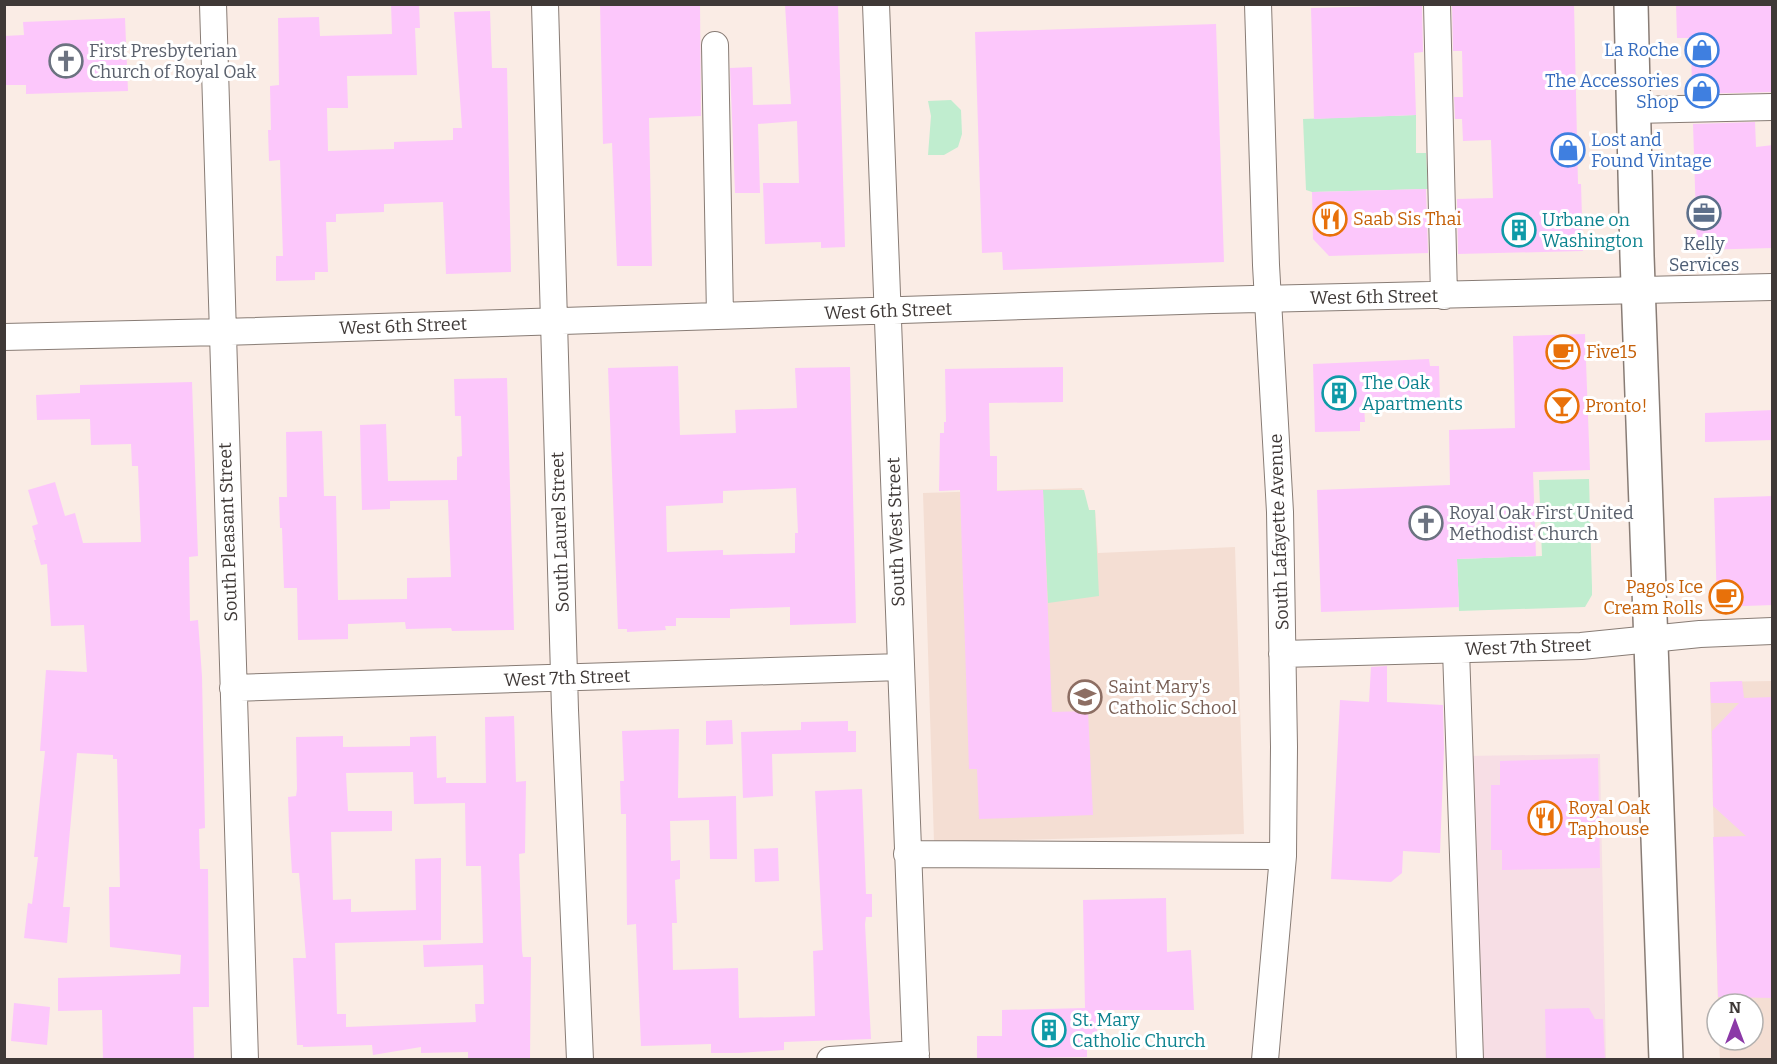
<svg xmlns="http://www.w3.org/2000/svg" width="1777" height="1064" font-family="Bitter,serif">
	<rect width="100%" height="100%" fill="#faece5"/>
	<path fill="#f7dee5" d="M1600,754L1606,1059H1477L1466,756Z"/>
	<path fill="#f4ded3" d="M1082,488L1089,510H1095L1098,553L1235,547L1244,834L934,842L923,493Z
		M1772,681V1059H1720L1719,1040H1753V1004H1718L1710,682Z"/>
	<path fill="#c0edcf" d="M951,100L961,110L962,134L958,147L944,155H928L931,116L928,101Z
		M1416,115V153H1426L1428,189L1312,192L1306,190L1303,119Z
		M1589,479L1592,587V595L1585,607L1459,611L1457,559L1542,556L1539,480Z
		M1043,490H1084L1089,510H1095L1099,596L1048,603Z"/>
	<path fill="#fcc7fb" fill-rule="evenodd" d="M391,4H419L420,28H415L417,75L347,76L348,108H327L328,151L394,149V142L453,140V128H462L454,12L490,11L492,68H507L511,272L446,274L443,202L384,204V212L336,214V222H326L328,272H315V280L276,281V256H283L280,160L269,161L268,130H271L270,86L279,85L278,18L319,17L320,36L392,34Z
		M600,4H700L701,116L649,118L652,266H617L612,143L603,144Z
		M785,4H838L845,247L821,248V242L765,244L763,183H799L797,121L758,124L760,193H735L730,68L752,67L753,105L791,104Z
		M1574,4L1578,184H1581L1583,251L1458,254L1457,199L1493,198L1491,140L1463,141L1462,119H1455L1454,97H1463L1462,51H1453L1452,5Z
		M1676,4H1773V92L1692,94L1691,38H1677Z
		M1422,5L1423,52L1414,53L1416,115L1314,119L1311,8Z
		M125,18L128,91L26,94V85H4V36L24,35L23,22Z
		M1216,24L1224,262L1003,270L1002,252L982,253L975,32Z
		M1755,122L1756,147L1773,145V248L1697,250L1693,124Z
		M1426,189L1428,253L1329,256L1313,239L1312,192Z
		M1585,334L1590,470L1533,472L1536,556L1457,559L1459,607L1321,612L1317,490L1450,485L1449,430L1515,428L1513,336Z
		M1429,359L1430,366H1439L1440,402L1364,405L1365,422H1360V431L1315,432L1313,364Z
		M678,366L680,435L736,433L735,410L797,408L795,368L850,367L856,623L790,625V607L730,609V618H676V626H665L666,630L627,632V629H618L608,368ZM796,488L798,533H795V553L723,555V550L667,552L666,506L723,503V491Z
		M1063,367V402L989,403L990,456H997V491L1043,490L1052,712L1088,711L1093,815L979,819L977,769H969L960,490L939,491L940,433H944V422H946L945,369Z
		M507,378L514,630L452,631L451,628L406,629L405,622L348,624V639L298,640L297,588H284L282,528H280L279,497H287L286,432L322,431L324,496H336L338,600L407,599V578L451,577L448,500L390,501V509L362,510L360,425L386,424L388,481L457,480V457L462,456L461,416H455L454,379Z
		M192,382L198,556L189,557L190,621L198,620L202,676L205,828L199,829L200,869H208L209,1007H193L194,1059H103L102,1010L58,1011V978L180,974L181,955L110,947L109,887H120L117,759H113V755L77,753L63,907H70L67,943L24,938L28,903L32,904L38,857H34L45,751H40L46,670L87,672L84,625L51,626L47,564L41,565L34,540H36L32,526L38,524L28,490L55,482L65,516L75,513L83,543L141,542L138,466H132L131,444L91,445L90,419L37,420L36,395L80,393V385Z
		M1773,410V440L1705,442V413Z
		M1773,496V605L1717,607L1714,498Z
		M1387,666V702L1443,705L1444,749L1440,853L1403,851L1402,873L1391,882L1331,879L1340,700L1369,702L1371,667Z
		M1742,681L1744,698L1773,697V998L1718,997L1713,837L1746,836L1713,806L1712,731L1739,703H1711L1710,682Z
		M514,716L516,782L526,781L525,853L519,854L522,951L523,957H531L530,1059H468V1052L421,1053V1047L373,1055L372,1045L303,1047V1045H297L293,958H306L299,873H292L289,824L288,797L296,796L297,789L296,737L343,736V747L410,746V737L436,736L437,778L446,777V783H486L485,717ZM413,772L414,804L465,803L466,866H481L483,943L423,945L424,967L483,965L484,1004H475L476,1022L346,1027V1014H337L335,943L441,940V858L415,859L416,910L351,912V899L333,900L331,832L392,831V811H348L346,773Z
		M732,720L733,744L706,745V721Z
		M848,721V731H856V752L772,754L773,796L743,798L741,732L801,730V722Z
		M679,729L678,798L736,796L737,859H710L709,820L670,821L671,861L680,860V879L675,880L677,923H672L673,970L738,968L739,1018L815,1016L813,951L823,950L815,791L862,789L866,894H872V917H866L865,924L871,1039L784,1042V1050L739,1053H711V1044L641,1046L636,924L627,925L626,814H621L620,781H624L622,731Z
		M1598,758L1600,868L1502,870V850H1491V785H1500V761Z
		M778,848L779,881L755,882L754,849Z
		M1166,898L1167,952L1191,950L1194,1010H1097V1038H1087V1057L977,1059V1036H1002V1010L1085,1008L1083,900Z
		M14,1003L50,1007L47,1045L11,1041Z
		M1589,1008L1595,1019H1603L1605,1059H1546L1545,1009Z"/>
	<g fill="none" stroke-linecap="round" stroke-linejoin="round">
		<defs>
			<path id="minor" d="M213,4L245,1060
				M545,4L565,710L580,1060
				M876,4L916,1060
				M1258,4L1266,265L1280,512L1284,747L1283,856L1265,1060
				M1437,4L1444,296
				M715,45L720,316
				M1633,110L1772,107
				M4,337L222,332L1213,300L1772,287
				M1456,650L1470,1060
				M1282,654L1581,646L1700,634L1772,631
				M233,688L901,667
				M907,854L1283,856
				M830,1060L916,1054"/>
			<path id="major" d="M1631,4L1637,256L1666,1060"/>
		</defs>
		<use href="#minor" stroke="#887c75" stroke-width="28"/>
		<use href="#major" stroke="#887c75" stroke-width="36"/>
		<use href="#minor" stroke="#fff" stroke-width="26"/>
		<use href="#major" stroke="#fff" stroke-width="33"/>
	</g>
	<defs>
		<symbol id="shop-ring" viewBox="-11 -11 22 22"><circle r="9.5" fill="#fff" stroke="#3f7fe0" stroke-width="1.5"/><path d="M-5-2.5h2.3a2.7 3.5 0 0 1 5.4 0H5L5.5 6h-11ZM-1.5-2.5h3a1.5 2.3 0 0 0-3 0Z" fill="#3f7fe0"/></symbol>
		<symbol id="church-ring" viewBox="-11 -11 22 22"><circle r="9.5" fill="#fff" stroke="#6b7280" stroke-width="1.5"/><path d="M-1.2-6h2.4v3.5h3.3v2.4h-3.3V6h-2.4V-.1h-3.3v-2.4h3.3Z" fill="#6b7280"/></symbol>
		<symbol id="office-ring" viewBox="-11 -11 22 22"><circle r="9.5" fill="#fff" stroke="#5c6f8a" stroke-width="1.5"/><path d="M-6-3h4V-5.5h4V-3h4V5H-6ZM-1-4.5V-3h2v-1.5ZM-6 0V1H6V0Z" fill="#5c6f8a"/></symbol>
		<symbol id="restaurant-ring" viewBox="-11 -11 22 22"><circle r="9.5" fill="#fff" stroke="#e8710a" stroke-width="1.5"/><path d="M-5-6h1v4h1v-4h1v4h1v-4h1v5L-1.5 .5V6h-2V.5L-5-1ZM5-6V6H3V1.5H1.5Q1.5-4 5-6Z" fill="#e8710a"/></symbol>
		<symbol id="building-ring" viewBox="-11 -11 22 22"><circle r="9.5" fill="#fff" stroke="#0f9aa8" stroke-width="1.5"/><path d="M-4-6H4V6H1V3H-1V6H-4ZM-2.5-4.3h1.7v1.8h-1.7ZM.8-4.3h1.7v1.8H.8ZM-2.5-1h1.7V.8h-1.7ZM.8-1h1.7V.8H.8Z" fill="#0f9aa8"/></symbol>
		<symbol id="cafe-ring" viewBox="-11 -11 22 22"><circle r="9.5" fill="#fff" stroke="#e8710a" stroke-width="1.5"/><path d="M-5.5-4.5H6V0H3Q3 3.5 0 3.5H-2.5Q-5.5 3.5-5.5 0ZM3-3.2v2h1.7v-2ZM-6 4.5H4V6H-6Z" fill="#e8710a"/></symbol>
		<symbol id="bar-ring" viewBox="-11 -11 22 22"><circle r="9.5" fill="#fff" stroke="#e8710a" stroke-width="1.5"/><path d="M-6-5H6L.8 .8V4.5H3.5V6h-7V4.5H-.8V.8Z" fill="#e8710a"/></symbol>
		<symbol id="school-ring" viewBox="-11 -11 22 22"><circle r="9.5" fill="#fff" stroke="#8d6e63" stroke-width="1.5"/><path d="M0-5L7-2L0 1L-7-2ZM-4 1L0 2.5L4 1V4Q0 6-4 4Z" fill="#8d6e63"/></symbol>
	</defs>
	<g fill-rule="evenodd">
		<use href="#shop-ring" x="1683" y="31" width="38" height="38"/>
		<use href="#church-ring" x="47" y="42" width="38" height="38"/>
		<use href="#shop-ring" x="1683" y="72" width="38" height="38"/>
		<use href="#shop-ring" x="1549" y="131" width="38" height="38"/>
		<use href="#office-ring" x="1685" y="194" width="38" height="38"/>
		<use href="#restaurant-ring" x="1311" y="200" width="38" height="38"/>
		<use href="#building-ring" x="1500" y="211" width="38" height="38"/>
		<use href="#cafe-ring" x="1544" y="333" width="38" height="38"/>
		<use href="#building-ring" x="1320" y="374" width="38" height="38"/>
		<use href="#bar-ring" x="1543" y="387" width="38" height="38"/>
		<use href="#church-ring" x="1407" y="504" width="38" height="38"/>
		<use href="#cafe-ring" x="1707" y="578" width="38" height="38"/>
		<use href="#school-ring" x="1066" y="678" width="38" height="38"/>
		<use href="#restaurant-ring" x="1526" y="799" width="38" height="38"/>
		<use href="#building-ring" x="1030" y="1011" width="38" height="38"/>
	</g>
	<g text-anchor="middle" stroke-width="6" stroke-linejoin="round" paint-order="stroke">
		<g font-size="18" fill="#366cbe" stroke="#fff" text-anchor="end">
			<text x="1679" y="56">La Roche</text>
			<text x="1679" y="87">The Accessories<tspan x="1679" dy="21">Shop</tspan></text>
			<text x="1591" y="146" text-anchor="start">Lost and<tspan x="1591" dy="21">Found Vintage</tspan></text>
		</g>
		<g font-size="18" fill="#5b616d" stroke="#fff" text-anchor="start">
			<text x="89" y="57">First Presbyterian<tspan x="89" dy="21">Church of Royal Oak</tspan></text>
			<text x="1449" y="519">Royal Oak First United<tspan x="1449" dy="21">Methodist Church</tspan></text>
		</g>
		<g font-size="18" fill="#c56008" stroke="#fff" text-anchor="start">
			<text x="1353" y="225">Saab Sis Thai</text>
			<text x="1586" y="358">Five15</text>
			<text x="1585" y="412">Pronto!</text>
			<text x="1703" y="593" text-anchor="end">Pagos Ice<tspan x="1703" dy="21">Cream Rolls</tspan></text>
			<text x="1568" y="814">Royal Oak<tspan x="1568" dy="21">Taphouse</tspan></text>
		</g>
		<g font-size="18" fill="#0d838f" stroke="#fff" text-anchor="start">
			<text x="1542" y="226">Urbane on<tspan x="1542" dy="21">Washington</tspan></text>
			<text x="1362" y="389">The Oak<tspan x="1362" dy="21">Apartments</tspan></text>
			<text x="1072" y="1026">St. Mary<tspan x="1072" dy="21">Catholic Church</tspan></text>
		</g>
		<g font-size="18" fill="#4e5e75" stroke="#fff">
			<text x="1704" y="250">Kelly<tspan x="1704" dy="21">Services</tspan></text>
		</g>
		<g font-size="18" fill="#3f3937" stroke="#fff">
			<text transform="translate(1374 297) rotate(-1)" y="6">West 6th Street</text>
			<text transform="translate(888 311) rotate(-2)" y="6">West 6th Street</text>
			<text transform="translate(403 326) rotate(-2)" y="6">West 6th Street</text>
			<text transform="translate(228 532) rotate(-92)" y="6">South Pleasant Street</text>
			<text transform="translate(560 532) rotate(-92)" y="6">South Laurel Street</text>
			<text transform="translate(896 532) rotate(-92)" y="6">South West Street</text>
			<text transform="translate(1279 532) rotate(-92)" y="6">South Lafayette Avenue</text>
			<text transform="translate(1528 647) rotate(-2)" y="6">West 7th Street</text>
			<text transform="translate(567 678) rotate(-2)" y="6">West 7th Street</text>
		</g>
		<g font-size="18" fill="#785e54" stroke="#fff" text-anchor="start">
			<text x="1108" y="693">Saint Mary's<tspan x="1108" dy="21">Catholic School</tspan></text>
		</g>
	</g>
	<rect width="1777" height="1064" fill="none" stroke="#3f3937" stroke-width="12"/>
	<g transform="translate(1735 1022)"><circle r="28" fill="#ffffff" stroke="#b2b0af" stroke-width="1.5"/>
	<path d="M0-4.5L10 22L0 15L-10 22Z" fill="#8b39a7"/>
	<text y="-9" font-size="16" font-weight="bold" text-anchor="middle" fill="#3f3937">N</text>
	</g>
</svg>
